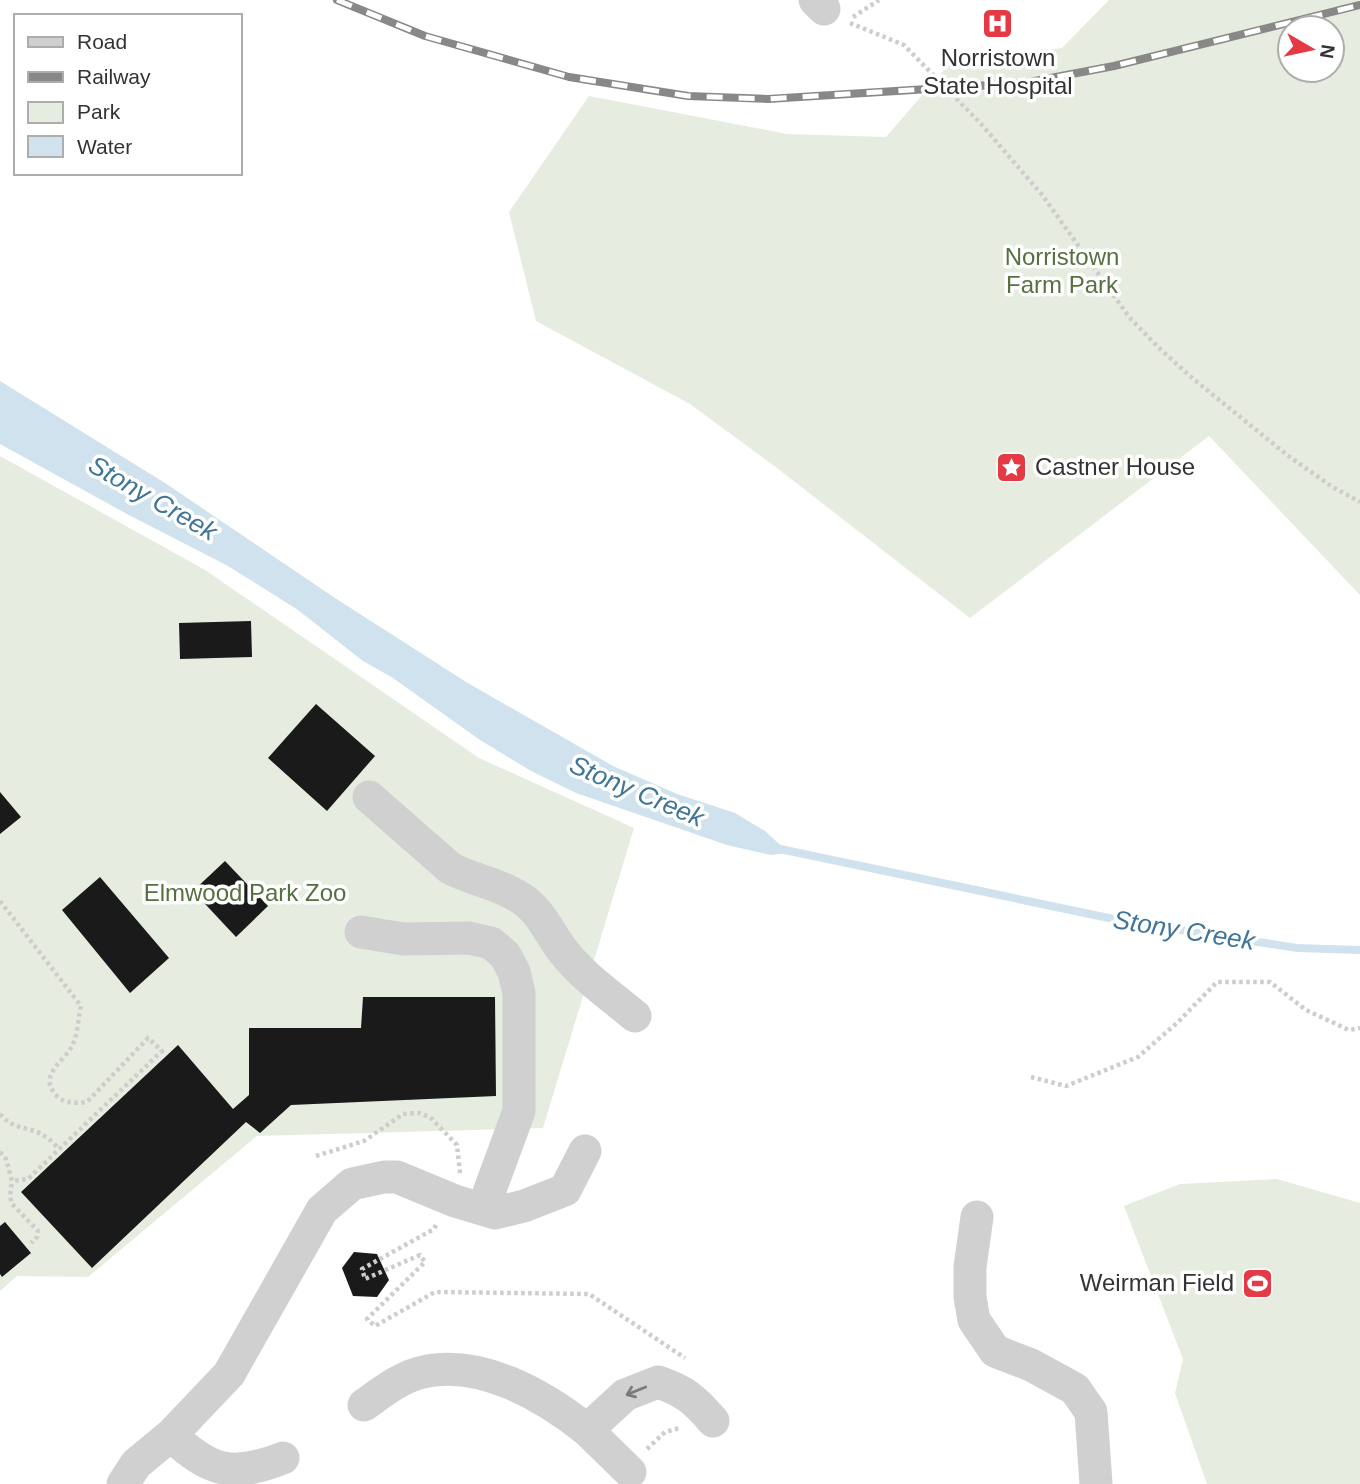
<svg xmlns="http://www.w3.org/2000/svg" width="1360" height="1484" font-family="Arial,sans-serif">
	<rect width="100%" height="100%" fill="#fff"/>
	<path fill="#e6ecdf" fill-rule="evenodd" d="M1109,0H1360V595L1209,436L970,618L777,468L690,404L536,321L509,212L589,96L787,134L886,137L950,63L1062,48ZM1332,28V70H1290V28Z
		M0,456L205,570L479,758L634,828L543,1128L257,1136L88,1277L17,1276L0,1291Z
		M1277,1179L1360,1203V1484H1207L1175,1393L1183,1359L1124,1206L1180,1184Z"/>
	<path fill="#cfe2ee" d="M0,381L165,483L335,598L466,682L613,766L677,794L735,813L765,831L789,853L771,855L727,845L576,793L531,771L480,740L393,678L363,661L298,610L228,566L127,514L0,444Z"/>
	<g fill="none" stroke-linecap="round" stroke-linejoin="round">
		<path stroke="#cfe2ee" stroke-width="8" d="M780,849L1123,921L1297,948L1360,950"/>
	</g>
	<path fill="#1a1a1a" d="M251,621L252,657L180,659L179,623Z
		M316,704L375,756L327,811L268,758Z
		M0,792L21,817L0,834Z
		M225,861L268,906L236,937L193,891Z
		M100,877L169,958L130,993L62,910Z
		M363,997H495L496,1096L291,1105L260,1133L246,1122L92,1268L21,1192L178,1045L233,1109L249,1095V1028H361Z
		M5,1222L31,1253L2,1277L0,1274V1226Z
		M354,1252L377,1254L389,1280L377,1297L353,1296L342,1268Z"/>
	<g fill="none" stroke-linecap="round" stroke-linejoin="round">
		<path stroke="#cdcdcd" stroke-width="4.5" stroke-dasharray="3.5 3.5" stroke-linecap="butt" d="M853,17L879,0
			M850,23L904,45L982,125L1043,196L1129,317L1159,348L1191,377L1287,455L1331,486L1360,502
			M0,901L81,1006C78,1018 78,1033 73,1044C66,1061 37,1074 56,1095C64,1104 75,1103 87,1102L148,1038L162,1051L28,1179L12,1181
			M1031,1077L1066,1086L1138,1057L1178,1022L1217,982H1270L1306,1010L1349,1030L1360,1028
			M0,1114C15,1132 30,1125 46,1137C51,1140 55,1145 59,1149
			M0,1152L6,1159L12,1181L10,1196L12,1204L38,1231L37,1237L31,1243
			M316,1156L364,1141L403,1114L419,1113L430,1117L457,1145L460,1173
			M436,1225L434,1229L362,1269L365,1279L420,1255L425,1262L367,1319L375,1326L435,1292L589,1294L685,1358
			M647,1449L665,1432L680,1428"/>
		<path stroke="#d0d0d0" stroke-width="33" d="M815,0L824,9
			M369,797L450,868C472,880 498,883 519,897C541,910 548,932 563,951C582,976 611,996 635,1016
			M361,932L403,939L469,938L491,943L505,955L514,972L519,993V1111L483,1209
			M977,1217L970,1267V1297L974,1320L995,1351L1031,1365L1075,1389L1091,1412L1096,1484
			M364,1405C381,1393 398,1379 419,1373C478,1357 543,1395 587,1430
			M171,1435C210,1472 232,1478 283,1458
			M630,1472L587,1430L625,1395L658,1382C685,1391 695,1400 713,1421
			M123,1484L136,1464L171,1435L229,1374L322,1210L352,1184L384,1177H397L455,1201L495,1213L524,1206L565,1190L585,1151"/>
		<defs>
			<path id="rail" d="M337,0L425,36L569,77L688,96L768,99L1024,83L1114,66L1360,5"/>
		</defs>
		<use href="#rail" stroke="#888" stroke-width="8"/>
		<use href="#rail" stroke="#fff" stroke-width="5" stroke-dasharray="16" stroke-linecap="butt"/>
	</g>
	<defs><path id="oneway-shaft" d="M-6 0H5M1.5-3L5.5 0L1.5 3" fill="none" stroke-width="1.6" stroke-linecap="round" stroke-linejoin="round" transform="scale(1.75)"/></defs>
	<use stroke="#7a7a7a" href="#oneway-shaft" transform="translate(636 1391) rotate(158)"/>
	<defs>
		<symbol id="hospital-square" viewBox="-11 -11 22 22"><rect x="-9" y="-9" width="18" height="18" rx="4" fill="#e63946" stroke="#fff"/><path d="M-5-5h3v3.5h4V-5h3V5h-3V1.5h-4V5h-3Z" fill="#fff"/></symbol>
		<symbol id="sight-square" viewBox="-11 -11 22 22"><rect x="-9" y="-9" width="18" height="18" rx="4" fill="#e63946" stroke="#fff"/><path d="M0-6L1.8-2.2L6-1.7L2.9 1.2L3.7 5.4L0 3.3L-3.7 5.4L-2.9 1.2L-6-1.7L-1.8-2.2Z" fill="#fff"/></symbol>
		<symbol id="stadium-square" viewBox="-11 -11 22 22"><rect x="-9" y="-9" width="18" height="18" rx="4" fill="#e63946" stroke="#fff"/><path d="M0-5a6.5 5 0 1 0 0 10a6.5 5 0 1 0 0-10ZM-3.5-1.8h7v3.6h-7Z" fill="#fff"/></symbol>
	</defs>
	<g fill-rule="evenodd">
		<use href="#hospital-square" x="980" y="6" width="35" height="35"/>
		<use href="#sight-square" x="994" y="450" width="35" height="35"/>
		<use href="#stadium-square" x="1240" y="1266" width="35" height="35"/>
	</g>
	<g text-anchor="middle" stroke-width="7" stroke-linejoin="round" paint-order="stroke">
		<g font-size="24" fill="#333" stroke="#fff">
			<text x="998" y="66">Norristown<tspan x="998" dy="28">State Hospital</tspan></text>
			<text x="1035" y="475" text-anchor="start">Castner House</text>
			<text x="1234" y="1291" text-anchor="end">Weirman Field</text>
		</g>
		<g font-size="24" fill="#56703f" stroke="#fff">
			<text x="1062" y="265">Norristown<tspan x="1062" dy="28">Farm Park</tspan></text>
			<text x="245" y="901">Elmwood Park Zoo</text>
		</g>
		<g font-size="26" font-style="italic" fill="#3f7597" stroke="#fff">
			<text transform="translate(153 498) rotate(30)" y="9">Stony Creek</text>
			<text transform="translate(637 791) rotate(23)" y="9">Stony Creek</text>
			<text transform="translate(1184 930) rotate(9)" y="9">Stony Creek</text>
		</g>
	</g>
	<rect x="14" y="14" width="228" height="161" fill="#ffffff" stroke="#adadad" stroke-width="2"/>
	<rect x="28" y="37" width="35" height="10" fill="#d0d0d0" stroke="#adadad" stroke-width="2"/>
	<text x="77" y="49" font-size="21" fill="#333333">Road</text>
	<rect x="28" y="72" width="35" height="10" fill="#888888" stroke="#adadad" stroke-width="2"/>
	<text x="77" y="84" font-size="21" fill="#333333">Railway</text>
	<rect x="28" y="102" width="35" height="21" fill="#e6ecdf" stroke="#adadad" stroke-width="2"/>
	<text x="77" y="119" font-size="21" fill="#333333">Park</text>
	<rect x="28" y="136" width="35" height="21" fill="#cfe2ee" stroke="#adadad" stroke-width="2"/>
	<text x="77" y="154" font-size="21" fill="#333333">Water</text>
	<g transform="translate(1311 49) rotate(99)"><circle r="33" fill="#ffffff" stroke="#adadad" stroke-width="2"/>
	<path d="M0-5L12 26L0 18L-12 26Z" fill="#e63946"/>
	<text y="-10" font-size="19" font-weight="bold" text-anchor="middle" fill="#333333">N</text>
	</g>
</svg>
